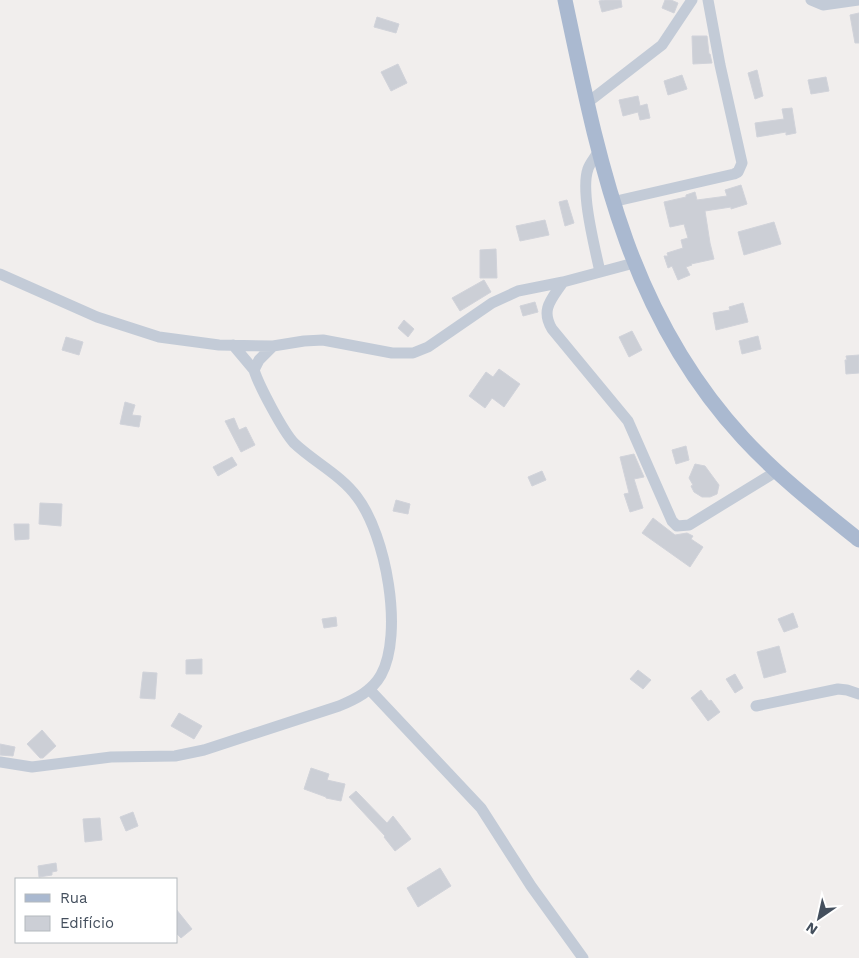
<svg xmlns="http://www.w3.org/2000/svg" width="859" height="958" font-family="'Work Sans',sans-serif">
	<rect width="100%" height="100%" fill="#f1eeed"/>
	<path fill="#cccfd6" stroke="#d1d3da" d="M605,0H621L622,7L602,12L599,1Z
		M665,0H671L678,3L674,13L662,8Z
		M859,13V43H855L850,15Z
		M377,17L399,24L396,33L374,27Z
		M692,36H707L709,54H710L712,63L693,64Z
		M398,64L407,83L391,91L381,72Z
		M757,70L763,96L755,99L748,73Z
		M682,75L687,89L668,95L664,81Z
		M826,77L829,91L811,94L808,80Z
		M638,96L640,106L647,104L650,118L640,120L638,112L623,116L619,100Z
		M792,108L796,133L786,135V132L757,137L755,123L784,119L782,109Z
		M741,185L747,204L731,209V207L705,211L710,243L714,259L691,264L692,265L686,267L690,275L678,280L672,266L668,268L664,256H668L667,253L683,248L681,240L688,238L684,224L670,227L664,202L686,197V195L695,192L697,200L727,196L725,190Z
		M567,200L574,223L565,226L559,202Z
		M545,220L549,235L520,241L516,226Z
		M774,222L781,244L744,255L738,232Z
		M496,249L497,278H480V250Z
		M484,280L491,292L460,311L452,298Z
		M535,302L538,312L523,316L520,306Z
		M743,303L748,322L716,330L713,313L730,310L729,307Z
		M404,320L414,329L408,337L398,328Z
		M632,331L642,350L629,357L619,337Z
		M758,336L761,349L742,354L739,341Z
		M66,337L83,342L79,355L62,350Z
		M859,355V373L846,374L845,360H847L846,356Z
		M499,369L520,384L504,407L492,398L485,408L469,396L486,372L493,377Z
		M125,402L135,405L132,415L141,416L139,427L120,424Z
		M234,418L239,430L246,427L255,445L241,452L225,421Z
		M686,446L689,460L676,464L672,450Z
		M634,454L644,477L634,479L643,508L630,512L624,494L629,493L620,457Z
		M232,457L237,465L218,476L213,467Z
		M695,464L705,466L719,485L717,494L710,497H702L694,492L691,486L693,485L689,478Z
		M542,471L546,480L532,486L528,477Z
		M396,500L410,504L408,514L393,511Z
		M40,503L62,504L61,526L39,524Z
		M653,518L675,535L687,533L693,536L691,539L703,547L690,567L642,533Z
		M14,524H29V539L15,540Z
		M793,613L798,627L784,632L778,619Z
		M336,617L337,626L324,628L322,619Z
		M779,646L786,672L764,678L757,652Z
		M202,659V674H186V660Z
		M638,670L651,680L643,689L630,679Z
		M143,672L157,673L155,699L140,698Z
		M735,674L743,688L735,693L726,679Z
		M701,690L709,701L711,700L720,712L708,721L691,698Z
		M179,713L202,726L194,739L171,726Z
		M42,730L56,746L43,758H40L27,744Z
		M0,744L15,747L13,756L0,755Z
		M311,768L329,774L327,780L345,784L341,801L326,798V797L304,789Z
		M356,791L387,823L393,816L411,839L395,851L384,837L385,836L349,797Z
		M133,812L138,826L126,831L120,817Z
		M100,818L102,840L85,842L83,819Z
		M56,863L57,871L52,872V875L39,877L38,866Z
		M440,868L451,886L418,907L407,888Z
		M176,909L192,929L181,938L176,933Z"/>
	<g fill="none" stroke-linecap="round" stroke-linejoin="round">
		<path stroke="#c3cbd7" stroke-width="11" d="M811,0L823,5L859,0
			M587,103L662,45L692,0
			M598,152C595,158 590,163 588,169C580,191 595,248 600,272
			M612,202L734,174L738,172L742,163L720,65L708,0
			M0,274L97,317L159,337L219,345L273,346L304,341L323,340L392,353H413L428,347L492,303L518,291L563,282L634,263
			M563,282C552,299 540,309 552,329L628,421L672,521L677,526L689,525L777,471
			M233,345L254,370
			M369,689L481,808L531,886L583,958
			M756,706L838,689L847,690L859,694
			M0,762L32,767L111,757L175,756L204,750L339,706C356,699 372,691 381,675C404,633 386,535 357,497C341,475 314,462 294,443C283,431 259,386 254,370L259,360L273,346"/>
		<path stroke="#aab9d0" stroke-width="15" d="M565,0C599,161 627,312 743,438C778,476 819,508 859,540"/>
	</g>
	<rect x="15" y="878" width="162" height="65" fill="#ffffff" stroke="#b4b9be"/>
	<rect x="25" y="894" width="25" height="8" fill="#aab9d0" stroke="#b4b9be"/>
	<text x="60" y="903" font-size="15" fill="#444f5d">Rua</text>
	<rect x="25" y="916" width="25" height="15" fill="#cccfd6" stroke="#b4b9be"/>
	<text x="60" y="928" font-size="15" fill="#444f5d">Edifício</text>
	<g transform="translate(819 918) rotate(214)" stroke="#ffffff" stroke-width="4" paint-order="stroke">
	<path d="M0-4L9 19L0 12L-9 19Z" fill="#444f5d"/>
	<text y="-8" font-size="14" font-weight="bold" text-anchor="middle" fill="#444f5d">N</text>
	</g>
</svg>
